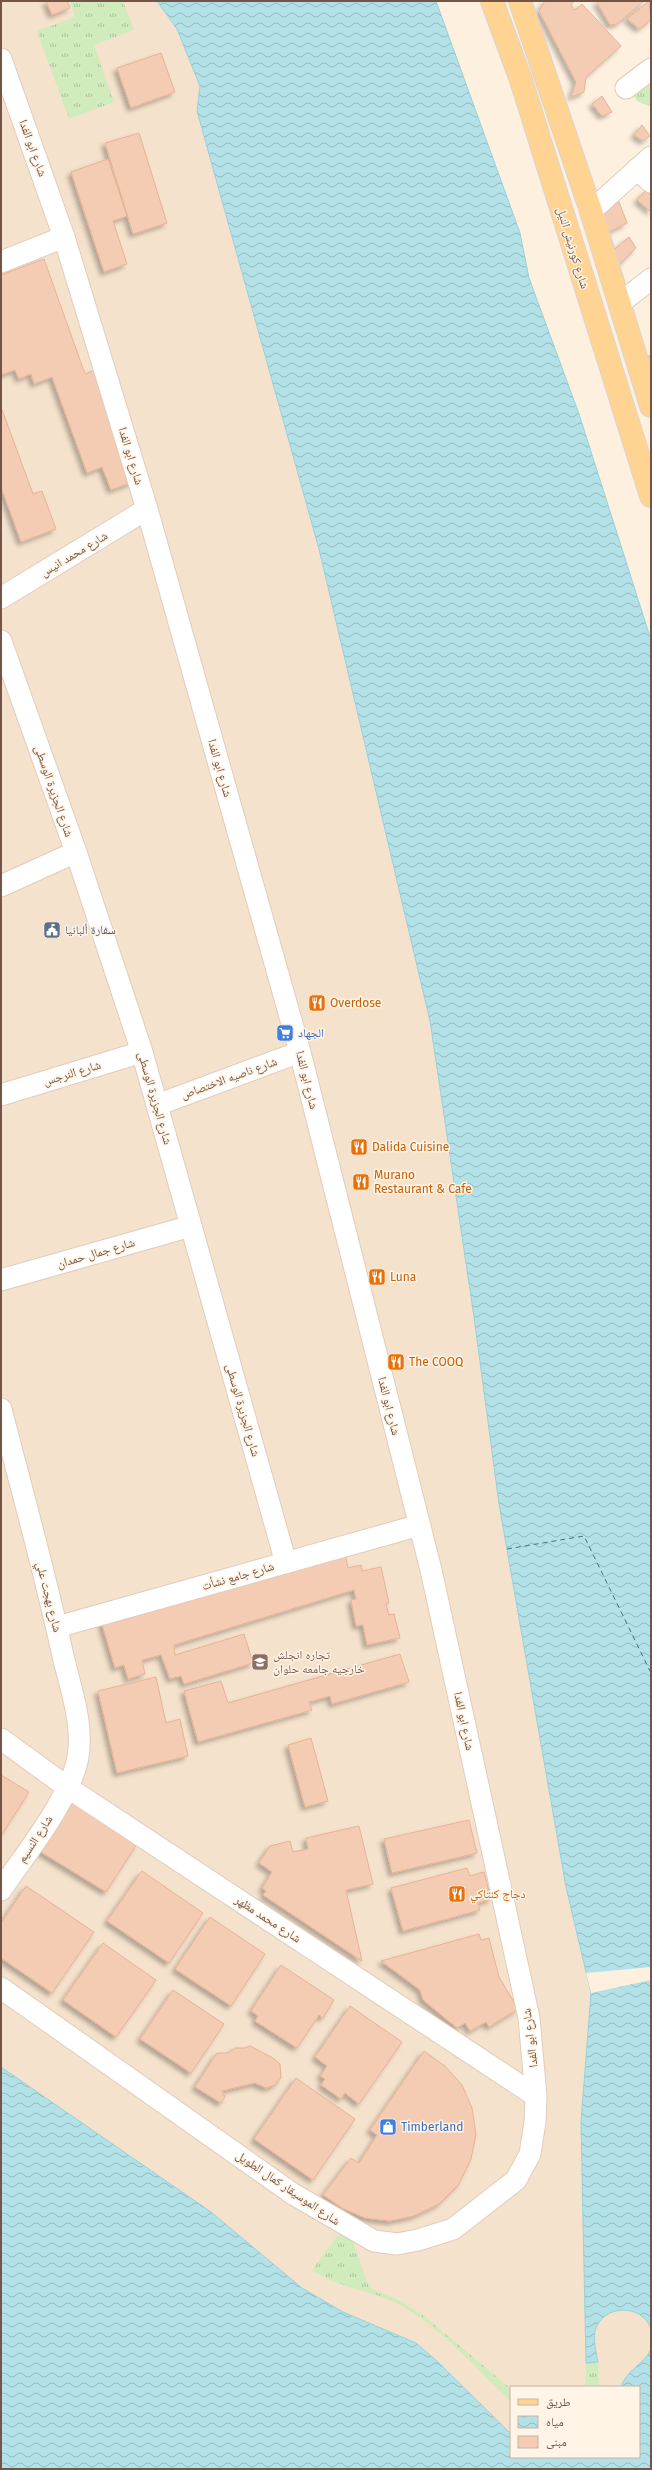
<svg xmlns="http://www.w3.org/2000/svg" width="652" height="2470" font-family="'Fira Sans','Noto Naskh Arabic',sans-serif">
	<defs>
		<pattern id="grass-tufts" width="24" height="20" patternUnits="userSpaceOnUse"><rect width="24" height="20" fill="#d0ebbc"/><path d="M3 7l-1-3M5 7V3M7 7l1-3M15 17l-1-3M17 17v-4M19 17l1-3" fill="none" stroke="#adc19b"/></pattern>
		<pattern id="water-waves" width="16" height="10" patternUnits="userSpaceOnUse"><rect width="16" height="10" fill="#b2e1e7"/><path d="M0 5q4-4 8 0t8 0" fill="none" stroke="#95b9bd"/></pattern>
		<filter id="shadow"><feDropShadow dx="-3.5" dy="3.5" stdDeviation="2" flood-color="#0004"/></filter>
	</defs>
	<rect width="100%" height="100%" fill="#fdf0de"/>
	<path fill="#f5e2cc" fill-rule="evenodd" d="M1,1H254L651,1377V2469H1ZM511,2387H639V2457H511Z"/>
	<path fill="url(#grass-tufts)" d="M70,1H123L134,30L94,45L114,102L69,119L37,31L75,17Z
		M651,76V107L637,101L632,93Z
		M344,2227L352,2239L367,2282L372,2289L397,2299L424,2316L511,2389V2401C476,2369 442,2328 400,2305C371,2290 338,2288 312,2270Z
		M598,2362L599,2387H585L586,2363Z"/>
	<path fill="url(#water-waves)" stroke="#98d1d9" d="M157,1H436L520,233L529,278L579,414L651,640V2329C642,2303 602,2304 595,2331C593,2341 596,2352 598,2362L586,2363L581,2122L591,1993L566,1887L499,1504L474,1317L430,1021L319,549L197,111L200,86L177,29Z
		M1,2067L211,2212L302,2288L343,2312L416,2343L438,2362L511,2434V2457H639V2387H621C627,2369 644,2365 651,2349V2469H1Z"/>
	<path fill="#fdf0de" d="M651,1967V1980L591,1993L586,1973Z"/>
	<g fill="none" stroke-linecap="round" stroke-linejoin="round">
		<path stroke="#3b7882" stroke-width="1" stroke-dasharray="5 4" stroke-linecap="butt" d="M507,1549L584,1536L651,1673"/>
	</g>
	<path fill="#f4ccb4" stroke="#e7b294" filter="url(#shadow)" d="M46,1H67L70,8L52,15Z
		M545,1H574L571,5L575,10L582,4L621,46L586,77L584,92L571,97L576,82L539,11Z
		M596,1H644L617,24L610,25Z
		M649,1L651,20L639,29L627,19Z
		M161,53L175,92L131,108L117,68Z
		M602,96L612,112L602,116L592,104Z
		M642,125L650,136L643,141L634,135Z
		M139,133L167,223L133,234L105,143Z
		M108,159L127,216L113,221L127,264L104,272L71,172Z
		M645,191L651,195V212L637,200Z
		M619,202L627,223L607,233L600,207Z
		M629,237L636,248L614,270L610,253Z
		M44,259L85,374L95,370L135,481L111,490L102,467L87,473L52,377L34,384L31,374L19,379L15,370L1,375V275Z
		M651,355V369L647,357Z
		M1,407L33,494L42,491L56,529L21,542L1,487Z
		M345,1554L348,1568L361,1565L362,1571L381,1567L389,1603L386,1604L389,1615L394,1614L400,1638L367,1645L363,1625L356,1626L351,1600L356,1599L354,1590L174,1645L175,1655L244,1634L253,1663L184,1684L181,1676L170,1679L161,1655L142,1660L145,1674L128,1679L124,1665L115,1668L101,1621Z
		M400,1654L409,1682L332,1704L330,1696L309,1702L312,1710L198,1742L184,1691L221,1681L228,1703Z
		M156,1677L166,1723L180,1719L188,1756L117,1773L98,1691Z
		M311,1738L328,1801L305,1807L288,1745Z
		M1,1775L29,1792L1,1836Z
		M68,1799L137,1844L106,1892L36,1849Z
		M469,1820L477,1853L392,1873L384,1839Z
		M359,1826L373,1884L346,1890L362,1961L263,1895L266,1891L262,1888L272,1872L259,1863L270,1846L290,1841L293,1852L308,1849L306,1838Z
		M467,1868L470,1876L484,1872L491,1899L478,1903L480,1910L403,1931L391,1888Z
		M142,1871L203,1913L169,1963L107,1921Z
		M26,1886L94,1932L52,1993L1,1958V1923Z
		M210,1917L265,1954L231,2006L175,1969Z
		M479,1934L481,1940L489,1938L499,1977L518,2009L489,2027L486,2022L470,2031L465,2023L457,2028L423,2000L420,1990L381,1961Z
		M103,1943L156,1980L116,2037L63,2000Z
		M281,1965L334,2000L323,2018L319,2015L297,2048L255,2021L258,2016L251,2011Z
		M173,1990L224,2024L191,2073L140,2039Z
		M350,2006L402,2042L359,2104L345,2093L341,2099L321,2085L325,2079L320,2076L327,2066L315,2057Z
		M250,2046L273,2058L280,2064L281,2078L275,2085L266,2088L255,2083L222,2091L225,2097L221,2103L195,2087L217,2053H228L235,2048H245Z
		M424,2051L445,2066L462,2085L472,2108L476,2134L471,2159L459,2184L439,2204L414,2216L390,2221L365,2218L342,2208L323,2195L351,2158L359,2163L377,2135L370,2130Z
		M296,2078L355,2119L313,2180L254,2139Z"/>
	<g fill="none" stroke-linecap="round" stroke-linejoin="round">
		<defs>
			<path id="minor" d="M1,59L64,237L147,509L300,1052L431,1570L529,2018L536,2096L535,2122L530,2154L516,2180L453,2229L418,2240L397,2244L374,2241L293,2194L1,1988
				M626,88L651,69
				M637,169L651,182
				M591,211L651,157
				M1,262L64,237
				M620,303L651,279
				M1,598L147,509
				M1,641L76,852L142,1052L286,1563
				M1,886L76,852
				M1,1095L142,1052
				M157,1105L300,1052
				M1,1280L191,1226
				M1,1409C22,1491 45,1573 63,1656C71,1690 86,1730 76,1766C63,1808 26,1853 1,1890
				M57,1627L420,1525
				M1,1739L67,1787L536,2096"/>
			<path id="major" d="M492,1L521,80L651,496
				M520,1L591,211L651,406"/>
		</defs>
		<use href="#minor" stroke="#e1ccba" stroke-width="23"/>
		<use href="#major" stroke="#dbd3cf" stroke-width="24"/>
		<use href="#minor" stroke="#fff" stroke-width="21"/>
		<use href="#major" stroke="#ffd493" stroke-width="22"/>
	</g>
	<defs>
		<symbol id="civic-square" viewBox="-11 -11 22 22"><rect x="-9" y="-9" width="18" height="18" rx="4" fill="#5c6f8a" stroke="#fff4e5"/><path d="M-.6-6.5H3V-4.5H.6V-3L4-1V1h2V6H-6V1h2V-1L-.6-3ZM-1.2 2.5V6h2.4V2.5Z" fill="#fff"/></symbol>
		<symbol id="restaurant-square" viewBox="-11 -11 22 22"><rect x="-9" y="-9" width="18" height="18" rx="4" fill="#e8710a" stroke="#fff4e5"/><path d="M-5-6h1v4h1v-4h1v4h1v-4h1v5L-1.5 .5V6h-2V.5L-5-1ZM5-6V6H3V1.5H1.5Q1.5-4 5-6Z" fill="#fff"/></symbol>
		<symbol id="supermarket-square" viewBox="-11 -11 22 22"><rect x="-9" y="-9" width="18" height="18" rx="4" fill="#3f7fe0" stroke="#fff4e5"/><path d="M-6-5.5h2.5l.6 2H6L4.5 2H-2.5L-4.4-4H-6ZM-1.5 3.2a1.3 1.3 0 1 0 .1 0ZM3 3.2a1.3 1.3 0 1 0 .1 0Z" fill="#fff"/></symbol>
		<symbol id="school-square" viewBox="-11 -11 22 22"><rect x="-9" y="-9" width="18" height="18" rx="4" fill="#8d6e63" stroke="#fff4e5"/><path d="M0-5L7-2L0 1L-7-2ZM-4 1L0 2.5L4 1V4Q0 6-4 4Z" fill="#fff"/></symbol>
		<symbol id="shop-square" viewBox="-11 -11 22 22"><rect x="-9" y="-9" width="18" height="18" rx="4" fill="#3f7fe0" stroke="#fff4e5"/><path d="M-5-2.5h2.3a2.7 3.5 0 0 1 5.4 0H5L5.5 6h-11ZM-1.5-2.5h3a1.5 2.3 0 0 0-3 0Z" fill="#fff"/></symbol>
	</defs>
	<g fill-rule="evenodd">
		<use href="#civic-square" x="42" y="920" width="20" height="20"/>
		<use href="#restaurant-square" x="307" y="993" width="20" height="20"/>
		<use href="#supermarket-square" x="275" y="1023" width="20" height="20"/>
		<use href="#restaurant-square" x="349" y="1137" width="20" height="20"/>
		<use href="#restaurant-square" x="351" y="1172" width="20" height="20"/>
		<use href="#restaurant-square" x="367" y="1267" width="20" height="20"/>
		<use href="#restaurant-square" x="386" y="1352" width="20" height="20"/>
		<use href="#school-square" x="250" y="1652" width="20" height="20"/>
		<use href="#restaurant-square" x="447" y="1884" width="20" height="20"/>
		<use href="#shop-square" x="378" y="2117" width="20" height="20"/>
	</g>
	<g text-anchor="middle" stroke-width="3" stroke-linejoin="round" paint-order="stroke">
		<g font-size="12" fill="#745545" stroke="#fff4e5">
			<text transform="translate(33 148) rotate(70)" y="4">شارع ابو الفدا</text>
			<text transform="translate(573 248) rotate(73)" y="4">شارع كورنيش النيل</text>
			<text transform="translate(131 456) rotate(73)" y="4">شارع ابو الفدا</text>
			<text transform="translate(74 554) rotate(-31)" y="4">شارع محمد انيس</text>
			<text transform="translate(220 768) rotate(74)" y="4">شارع ابو الفدا</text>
			<text transform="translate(54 791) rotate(71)" y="4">شارع الجزيرة الوسطى</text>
			<text transform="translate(72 1073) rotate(-17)" y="4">شارع النرجس</text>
			<text transform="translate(229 1078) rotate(-20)" y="4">شارع ناصيه الاختصاص</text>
			<text transform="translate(307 1080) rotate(76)" y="4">شارع ابو الفدا</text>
			<text transform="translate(155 1098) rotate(74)" y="4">شارع الجزيرة الوسطى</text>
			<text transform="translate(96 1253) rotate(-16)" y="4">شارع جمال حمدان</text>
			<text transform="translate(389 1406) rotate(76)" y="4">شارع ابو الفدا</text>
			<text transform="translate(243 1410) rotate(74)" y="4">شارع الجزيرة الوسطى</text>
			<text transform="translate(238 1576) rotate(-16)" y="4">شارع جامع نشأت</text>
			<text transform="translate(49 1597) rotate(76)" y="4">شارع بهجت علي</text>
			<text transform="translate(464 1721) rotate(78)" y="4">شارع ابو الفدا</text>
			<text transform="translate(35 1839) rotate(-57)" y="4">شارع النسيم</text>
			<text transform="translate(268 1919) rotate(33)" y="4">شارع محمد مظهر</text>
			<text transform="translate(530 2038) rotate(-97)" y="4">شارع ابو الفدا</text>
			<text transform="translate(288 2188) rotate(34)" y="4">شارع الموسيقار كمال الطويل</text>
		</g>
		<g font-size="12" fill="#4e5e75" stroke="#fff4e5" text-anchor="start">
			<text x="65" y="934">سفارة ألبانيا</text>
		</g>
		<g font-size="12" fill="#c56008" stroke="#fff4e5" text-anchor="start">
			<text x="330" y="1007">Overdose</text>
			<text x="372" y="1151">Dalida Cuisine</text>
			<text x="374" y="1179">Murano<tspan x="374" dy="14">Restaurant &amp; Cafe</tspan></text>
			<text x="390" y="1281">Luna</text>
			<text x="409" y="1366">The COOQ</text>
			<text x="470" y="1898">دجاج كنتاكي</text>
		</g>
		<g font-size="12" fill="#366cbe" stroke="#fff4e5" text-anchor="start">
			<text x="298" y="1037">الجهاد</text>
			<text x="401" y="2131">Timberland</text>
		</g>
		<g font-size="12" fill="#785e54" stroke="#fff4e5" text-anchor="start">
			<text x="273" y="1659">تجاره انجلش<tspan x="273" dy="14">خارجيه جامعه حلوان</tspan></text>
		</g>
	</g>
	<rect width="652" height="2470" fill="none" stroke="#745545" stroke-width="4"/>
	<rect x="510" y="2386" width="130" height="72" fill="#fff4e5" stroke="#c7b4a5"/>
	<rect x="518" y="2399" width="20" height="6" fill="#ffd493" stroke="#c7b4a5"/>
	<text x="546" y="2406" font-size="12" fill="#745545">طريق</text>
	<rect x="518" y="2416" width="20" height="12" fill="url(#water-waves)" stroke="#c7b4a5"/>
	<text x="546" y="2426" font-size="12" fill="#745545">مياه</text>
	<rect x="518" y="2436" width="20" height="12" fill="#f4ccb4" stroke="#c7b4a5"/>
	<text x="546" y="2446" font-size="12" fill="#745545">مبنى</text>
</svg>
